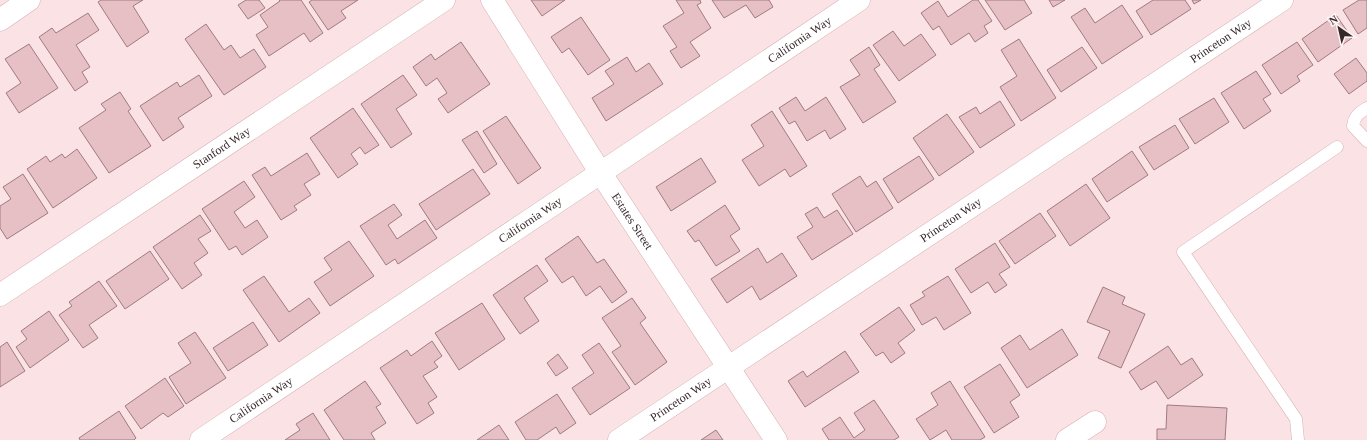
<svg xmlns="http://www.w3.org/2000/svg" width="1367" height="440" font-family="Georgia,serif">
	<rect width="100%" height="100%" fill="#fbe3e5"/>
	<path fill="#e6c0c4" stroke="#9f7b80" d="M101,0H143L133,6L149,32L127,47L98,2Z
		M246,0H259L265,8L248,19L238,5Z
		M279,0H301L323,33L310,42L304,33L269,56L256,35L268,27L260,15L280,1Z
		M312,0H358L341,11L346,18L328,30L309,2Z
		M531,0H565L542,16Z
		M676,0H700L701,3L697,5L711,28L690,42L700,56L681,68L670,51L677,47L663,26L684,13Z
		M712,0H769L773,7L755,18L746,5L724,18Z
		M973,0H978L992,21L984,26L988,33L975,42L969,33L951,45L939,26L933,30L921,13L938,1L948,17Z
		M985,0H1024L1032,13L1005,30Z
		M1049,0H1065L1053,7Z
		M1153,0H1185L1191,9L1151,35L1136,11Z
		M1192,0H1201L1194,4Z
		M1359,0H1367V28L1358,34L1343,10Z
		M1122,5L1143,37L1102,64L1071,17L1085,8L1095,23Z
		M88,13L99,30L76,45L90,67L82,72L88,82L75,91L39,37L52,28L56,33Z
		M1336,15L1352,38L1318,62L1302,39Z
		M581,17L610,60L588,75L569,48L562,53L551,37Z
		M206,24L224,50L231,45L240,58L254,49L266,67L224,95L185,39Z
		M893,31L904,46L921,34L936,55L899,81L873,45Z
		M1019,39L1056,98L1021,121L1000,87L1017,76L1001,50Z
		M461,42L490,84L448,113L438,99L447,93L437,78L426,86L413,67L431,54L435,60Z
		M1297,42L1313,65L1297,76L1300,81L1281,94L1262,65Z
		M29,44L58,88L19,113L6,93L21,83L5,59Z
		M869,47L880,65L874,69L896,102L863,123L840,87L860,75L850,60Z
		M1082,47L1097,68L1061,92L1047,70Z
		M627,57L636,72L649,63L663,84L606,121L592,98L614,84L605,71Z
		M1356,58L1367,73V81L1349,94L1334,74Z
		M1256,71L1271,94L1263,99L1271,111L1244,129L1221,93Z
		M199,75L212,96L178,118L184,127L163,141L140,106L177,82L180,87Z
		M403,75L417,95L396,109L412,134L391,148L361,104Z
		M120,92L131,109L128,111L151,146L109,173L79,128L106,110L101,104Z
		M796,97L805,111L826,97L846,129L830,139L825,130L807,141L795,121L789,124L779,108Z
		M1214,98L1229,122L1195,144L1179,119Z
		M1000,101L1015,125L980,148L959,117L976,107L980,114Z
		M353,108L379,145L365,154L360,147L351,154L358,164L338,178L310,138Z
		M772,111L807,166L790,177L785,169L759,186L742,160L764,146L751,125Z
		M947,114L974,152L939,176L913,138Z
		M506,116L541,168L518,184L483,131Z
		M1175,125L1189,148L1154,170L1139,147Z
		M477,131L497,164L484,173L462,140Z
		M77,149L97,178L53,208L27,169L46,156L50,162L62,154L65,158Z
		M1132,151L1148,175L1107,202L1092,179Z
		M307,153L320,174L304,184L311,195L294,206L297,210L281,220L252,175L265,167L271,176Z
		M919,156L934,179L898,203L883,179Z
		M701,158L716,182L671,211L656,187Z
		M473,169L490,194L436,230L419,204Z
		M23,174L48,213L7,239L0,228V206L11,199L3,187Z
		M860,176L867,187L876,181L893,208L856,232L832,194Z
		M244,181L255,197L234,212L245,228L257,220L268,237L242,255L236,246L229,250L202,209Z
		M1086,184L1110,218L1070,246L1047,211Z
		M394,204L402,215L388,225L397,239L425,220L437,238L398,264L395,259L386,265L360,226Z
		M725,205L740,229L730,236L740,251L716,266L699,240L695,242L687,231Z
		M817,207L824,218L837,210L853,234L812,260L797,237L813,227L805,214Z
		M1040,213L1056,236L1015,264L999,241Z
		M200,215L211,231L198,239L208,253L194,263L202,275L182,289L153,247Z
		M578,236L597,263L604,259L627,292L612,303L600,286L586,296L573,276L562,283L545,259Z
		M349,241L374,276L330,306L314,282L332,270L324,258Z
		M995,243L1010,267L999,274L1007,285L995,293L988,282L971,293L955,269Z
		M758,248L767,263L782,253L797,276L760,300L752,286L727,303L711,279Z
		M150,251L169,279L125,309L106,281Z
		M537,265L548,281L524,298L539,321L520,334L493,295Z
		M264,276L289,312L309,298L320,313L279,342L243,290Z
		M948,276L971,313L944,330L936,317L922,325L910,305L925,296L922,292Z
		M99,281L117,306L89,325L98,338L83,348L59,315L72,306L69,302Z
		M1103,287L1125,297L1122,304L1145,314L1121,368L1098,358L1110,331L1087,322Z
		M632,298L646,318L640,323L667,362L635,385L612,352L621,346L602,318Z
		M482,303L505,339L459,370L435,333Z
		M899,307L915,330L898,343L905,353L891,363L883,352L876,356L860,334Z
		M49,311L69,340L30,368L16,347L27,339L21,331Z
		M253,322L268,345L228,371L213,348Z
		M1062,329L1078,355L1027,388L1001,348L1020,335L1030,350Z
		M195,332L226,378L186,404L169,377L191,363L178,343Z
		M432,341L442,356L434,362L438,367L423,376L437,397L428,403L434,413L417,424L380,368L407,350L411,356Z
		M7,342L25,371L0,387V347Z
		M599,343L630,388L590,415L572,388L594,373L582,355Z
		M1168,346L1181,365L1192,358L1203,375L1168,399L1156,381L1141,390L1129,372Z
		M845,351L859,372L805,407L788,381L803,371L807,377Z
		M558,354L568,368L556,376L547,363Z
		M1000,364L1020,395L1010,402L1019,417L994,433L964,387Z
		M165,378L184,406L168,417L163,413L141,429L125,406Z
		M365,381L381,404L376,407L386,423L371,433L375,440H344L324,410Z
		M950,381L985,437L980,440H952L946,430L930,440L916,419L938,405L931,393Z
		M557,394L576,423L560,434L556,427L537,440H526L515,422Z
		M874,400L899,437L894,440H829L822,429L840,417L854,438L865,430L854,413Z
		M1167,405L1227,408L1225,440H1157V429H1166Z
		M119,411L136,438L134,440H80L79,438Z
		M313,413L330,440H285L300,430L296,424Z
		M499,425L509,440H477Z
		M716,430L723,440H701Z"/>
	<g fill="none" stroke-linecap="round" stroke-linejoin="round">
		<defs>
			<path id="lane" d="M1367,108C1359,113 1354,116 1353,126L1367,141
				M1298,440L1296,419L1183,252L1337,147"/>
			<g id="street">
				<path id="s1" d="M492,0L600,172L776,440"/>
				<path d="M0,20L29,0"/>
				<path id="s2" d="M0,295L444,0"/>
				<path id="s3" d="M201,440L859,0"/>
				<path id="s4" d="M619,440L1282,0"/>
				<path d="M1067,440L1095,422"/>
			</g>
		</defs>
		<use href="#lane" stroke="#d5afb4" stroke-width="13"/>
		<use href="#street" stroke="#d5afb4" stroke-width="23"/>
		<use href="#lane" stroke="#fff" stroke-width="12"/>
		<use href="#street" stroke="#fff" stroke-width="22"/>
	</g>
	<g text-anchor="middle" stroke-width="3" stroke-linejoin="round" paint-order="stroke">
		<g font-size="12" fill="#37282a" stroke="#fdf4f5">
			<text dy="4" stroke="none"><textPath href="#s3" startOffset="720">California Way</textPath></text>
			<text dy="4" stroke="none"><textPath href="#s4" startOffset="722">Princeton Way</textPath></text>
			<text dy="4" stroke="none"><textPath href="#s2" startOffset="266">Stanford Way</textPath></text>
			<text dy="4" stroke="none"><textPath href="#s3" startOffset="396">California Way</textPath></text>
			<text dy="4" stroke="none"><textPath href="#s4" startOffset="398">Princeton Way</textPath></text>
			<text dy="4" stroke="none"><textPath href="#s1" startOffset="262">Estates Street</textPath></text>
			<text dy="4" stroke="none"><textPath href="#s4" startOffset="74">Princeton Way</textPath></text>
			<text dy="4" stroke="none"><textPath href="#s3" startOffset="72">California Way</textPath></text>
		</g>
	</g>
	<g transform="translate(1339 28) rotate(326)" stroke="#fdf4f5" stroke-width="3" paint-order="stroke">
	<path d="M0-3L7 15L0 10L-7 15Z" fill="#37282a"/>
	<text y="-6" font-size="11" font-weight="bold" text-anchor="middle" fill="#37282a">N</text>
	</g>
</svg>
